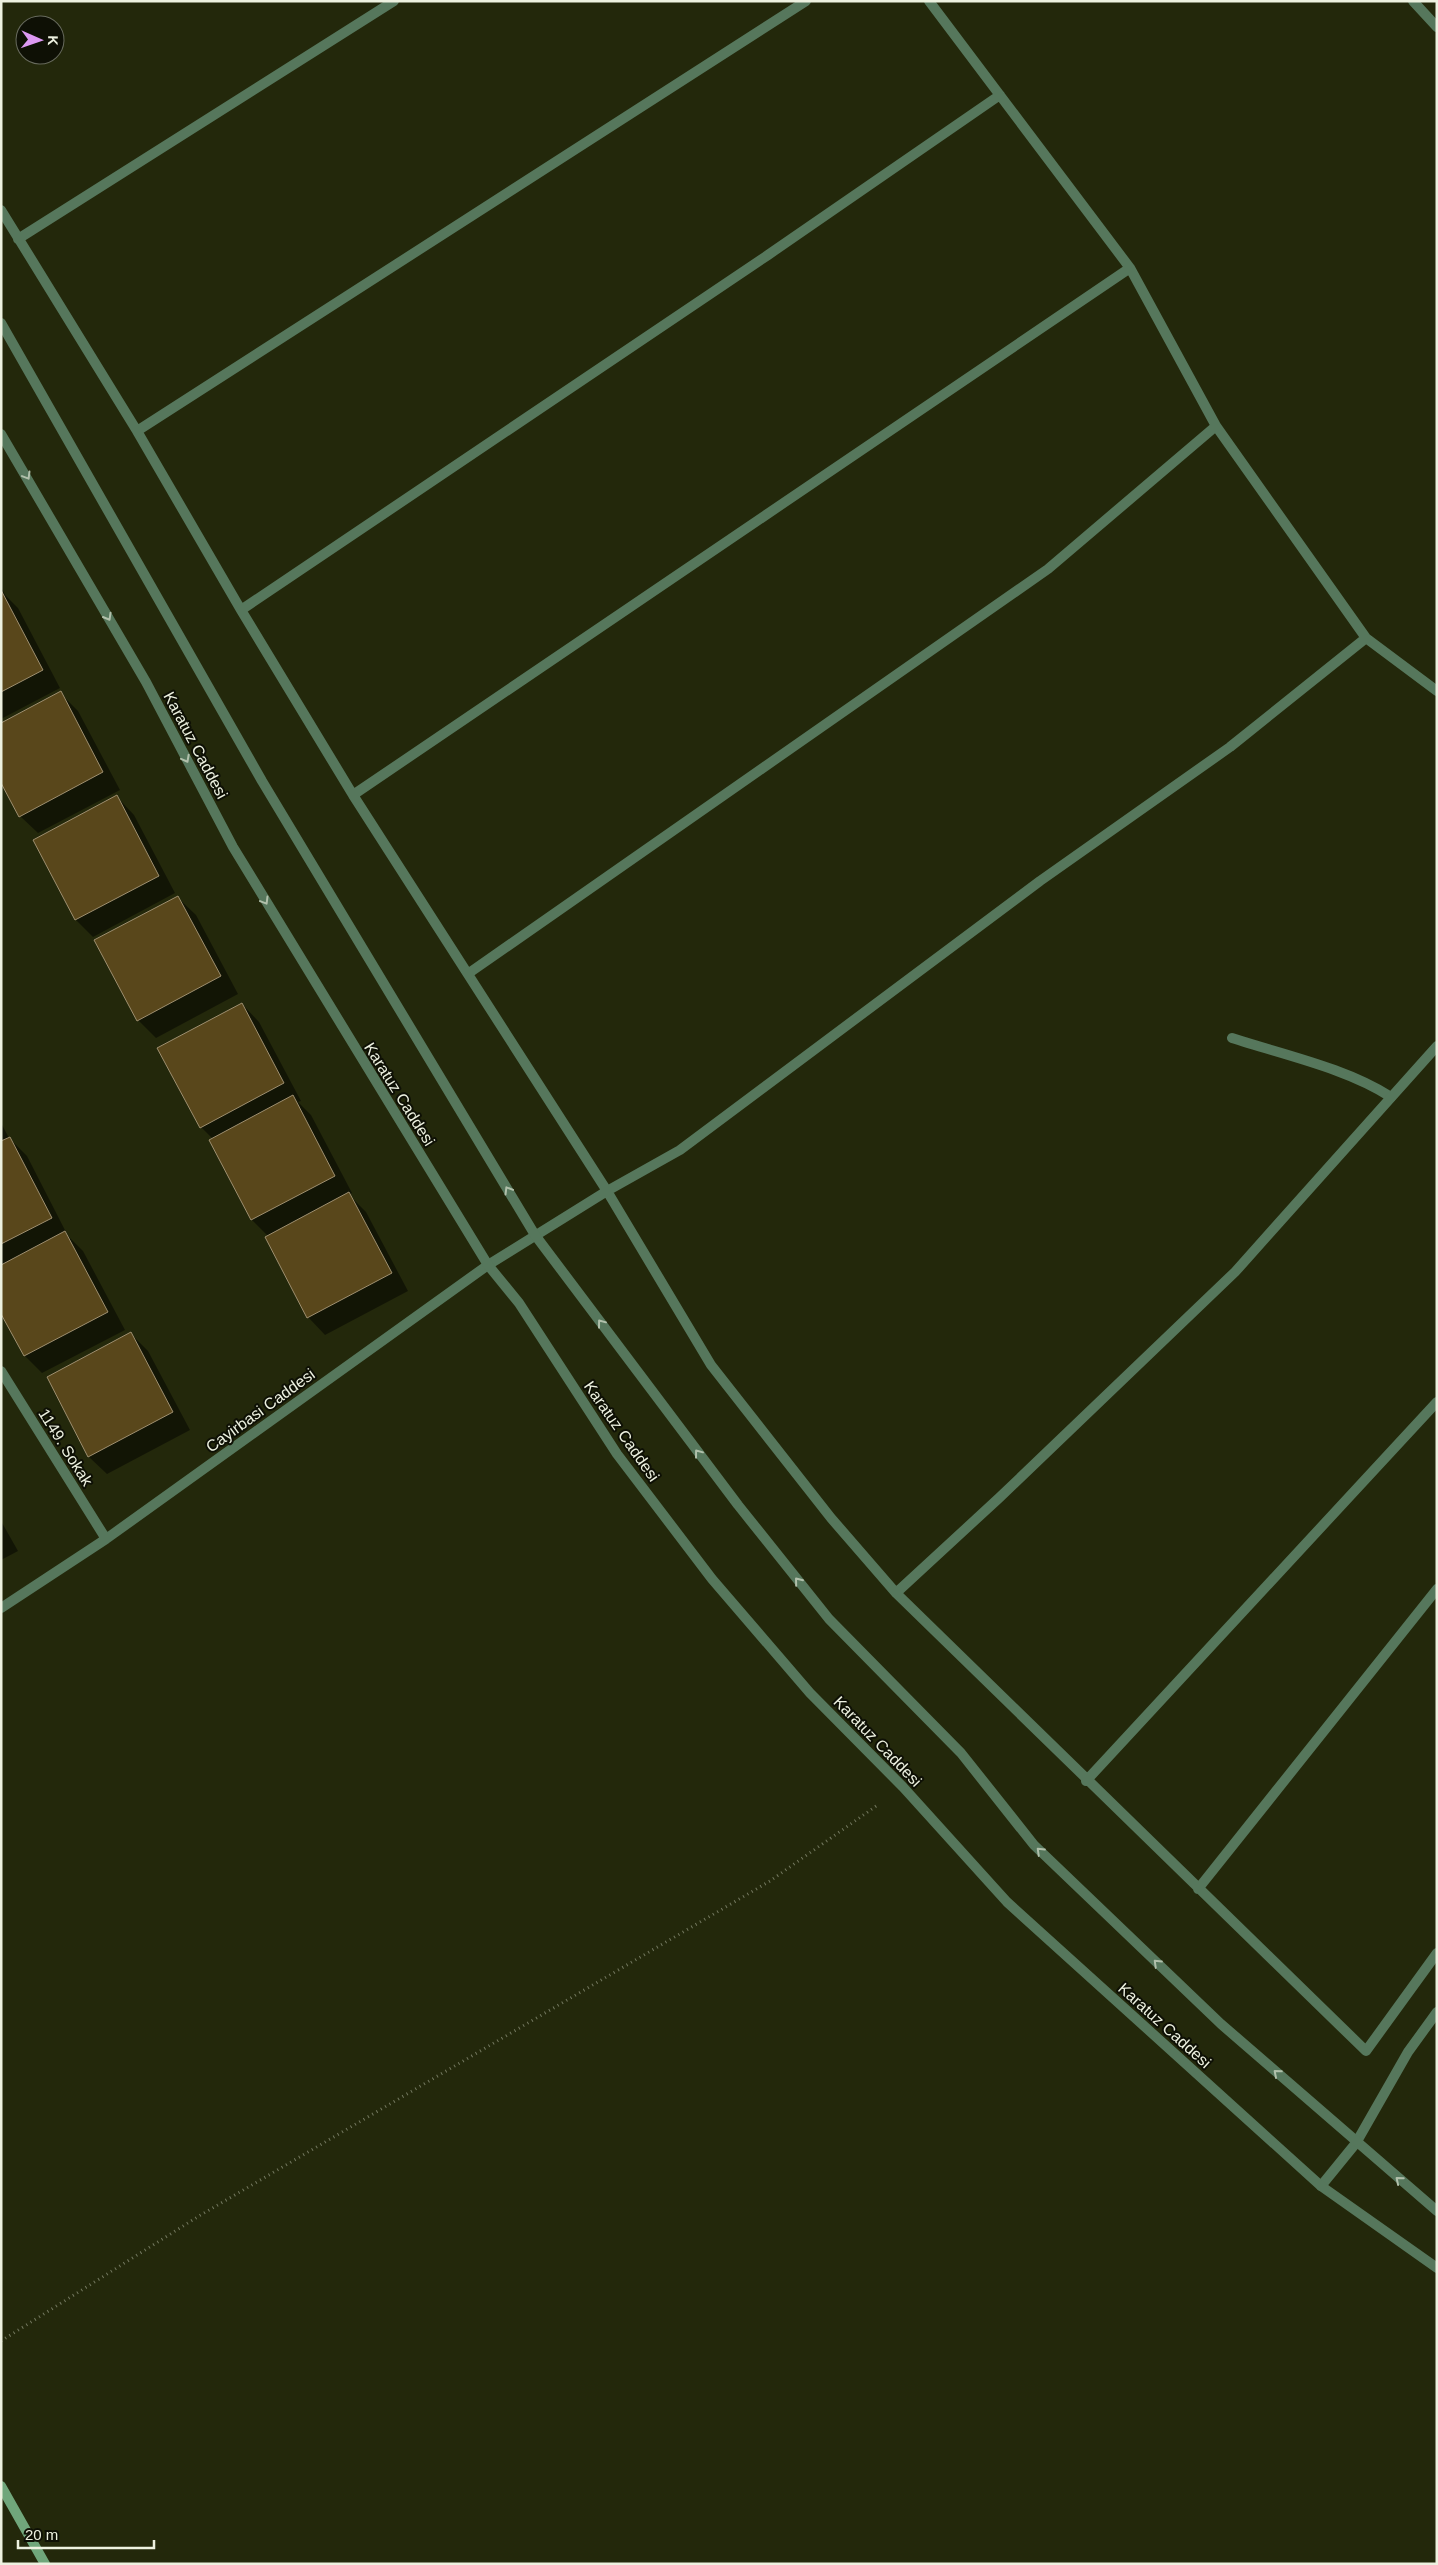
<svg xmlns="http://www.w3.org/2000/svg" width="1438" height="2565" font-family="Arial,sans-serif">
	<rect width="100%" height="100%" fill="#23280b"/>
	<path fill="#0007" d="M1,587L5,595L18,608L60,688L1,719Z
		M60,693L78,711L120,790L38,833L20,816Z
		M117,797L134,815L175,893L93,937L76,920L34,840Z
		M178,898L196,915L238,994L156,1038L138,1020Z
		M242,1004L259,1022L301,1101L298,1102L311,1115L352,1193L349,1195L366,1212L408,1291L325,1335L308,1317L269,1237L252,1220L211,1140L213,1139L201,1127Z
		M1,1123L9,1138L27,1156L68,1236L83,1251L125,1330L42,1373L25,1356L1,1311Z
		M130,1333L148,1351L190,1430L107,1474L89,1457L48,1377Z
		M1,1521L18,1551L1,1560Z"/>
	<path fill="#59471b" stroke="#9e8f70" d="M1,590L43,670L1,692Z
		M61,691L103,772L19,817L1,783V723Z
		M117,795L159,876L75,920L33,840Z
		M178,896L221,976L137,1021L94,940Z
		M242,1003L284,1083L200,1128L157,1048Z
		M293,1095L335,1176L251,1220L209,1140Z
		M10,1137L52,1218L1,1244V1141Z
		M349,1192L392,1273L307,1318L265,1237Z
		M65,1231L108,1312L24,1356L1,1314V1265Z
		M131,1332L173,1412L88,1457L47,1377Z"/>
	<g fill="none" stroke-linecap="round" stroke-linejoin="round">
		<path stroke="#747960" stroke-width="3" stroke-dasharray="1 4" stroke-linecap="butt" d="M1,2341L199,2216L770,1881L879,1804"/>
		<path stroke="#56775c" stroke-width="10" d="M1232,1038C1284,1055 1346,1068 1391,1097"/>
		<path stroke="#56775c" stroke-width="10" d="M929,1L1130,268L1216,426L1366,638L1437,691
			M1413,1L1437,27
			M1,210L137,431L241,610L353,795L607,1191L711,1365L831,1518L896,1593L1366,2051L1437,1953
			M18,239L394,1
			M137,431L806,1
			M241,610L768,255L1000,95
			M353,795L1130,268
			M469,973L1048,569L1216,426
			M1,1371L106,1539
			M896,1593L999,1498L1235,1272L1437,1046
			M1,1608L106,1539L488,1265L607,1191L680,1150L1040,881L1230,747L1366,638
			M1086,1781L1437,1402
			M1198,1889L1437,1589
			M1321,2186L1356,2143L1408,2052L1437,2012"/>
		<path stroke="#56775c" stroke-width="10" d="M1,323L262,781L535,1235L738,1505L829,1619L961,1753L1034,1845L1221,2024L1437,2211
			M1,434L146,682L233,847L488,1265L519,1303L617,1454L712,1579L810,1693L903,1787L1007,1902L1321,2186L1437,2268"/>
		<path stroke="#70a67b" stroke-width="10" d="M1,2486L45,2564"/>
	</g>
	<defs><path id="oneway-chevron" d="M-2-3.5L2.5 0L-2 3.5" fill="none" stroke-width="1.6" stroke-linecap="round" stroke-linejoin="round" transform="scale(1.25)"/></defs>
	<g stroke="#b1c0ab">
		<use href="#oneway-chevron" transform="translate(27 476) rotate(59)"/>
		<use href="#oneway-chevron" transform="translate(108 617) rotate(60)"/>
		<use href="#oneway-chevron" transform="translate(186 759) rotate(62)"/>
		<use href="#oneway-chevron" transform="translate(265 901) rotate(59)"/>
		<use href="#oneway-chevron" transform="translate(508 1190) rotate(-121)"/>
		<use href="#oneway-chevron" transform="translate(601 1323) rotate(-127)"/>
		<use href="#oneway-chevron" transform="translate(698 1453) rotate(-127)"/>
		<use href="#oneway-chevron" transform="translate(798 1581) rotate(-129)"/>
		<use href="#oneway-chevron" transform="translate(1040 1851) rotate(-136)"/>
		<use href="#oneway-chevron" transform="translate(1157 1963) rotate(-136)"/>
		<use href="#oneway-chevron" transform="translate(1277 2073) rotate(-139)"/>
		<use href="#oneway-chevron" transform="translate(1399 2180) rotate(-140)"/>
	</g>
	<g text-anchor="middle" stroke-width="4" stroke-linejoin="round" paint-order="stroke">
		<g font-size="16" fill="#edf1e0" stroke="#0e1005">
			<text transform="translate(196 745) rotate(62)" y="6">Karatuz Caddesi</text>
			<text transform="translate(400 1094) rotate(58)" y="6">Karatuz Caddesi</text>
			<text transform="translate(260 1410) rotate(-36)" y="6">Cayirbasi Caddesi</text>
			<text transform="translate(622 1431) rotate(55)" y="6">Karatuz Caddesi</text>
			<text transform="translate(66 1447) rotate(58)" y="6">1149. Sokak</text>
			<text transform="translate(878 1741) rotate(46)" y="6">Karatuz Caddesi</text>
			<text transform="translate(1165 2025) rotate(42)" y="6">Karatuz Caddesi</text>
		</g>
	</g>
	<rect width="1438" height="2565" fill="none" stroke="#edf1e0" stroke-width="5"/>
	<g transform="translate(40 40) rotate(92)"><circle r="24" fill="#0e1005" stroke="#676a5d"/>
	<path d="M0-4L9 19L0 12L-9 19Z" fill="#dd99f3"/>
	<text y="-8" font-size="14" font-weight="bold" text-anchor="middle" fill="#edf1e0">K</text>
	</g>
	<path d="M18 2540v8h136v-8" fill="none" stroke="#edf1e0" stroke-width="2.5"/>
	<text x="25" y="2540" font-size="15" fill="#edf1e0" stroke="#0e1005" stroke-width="4" paint-order="stroke">20 m</text>
</svg>
